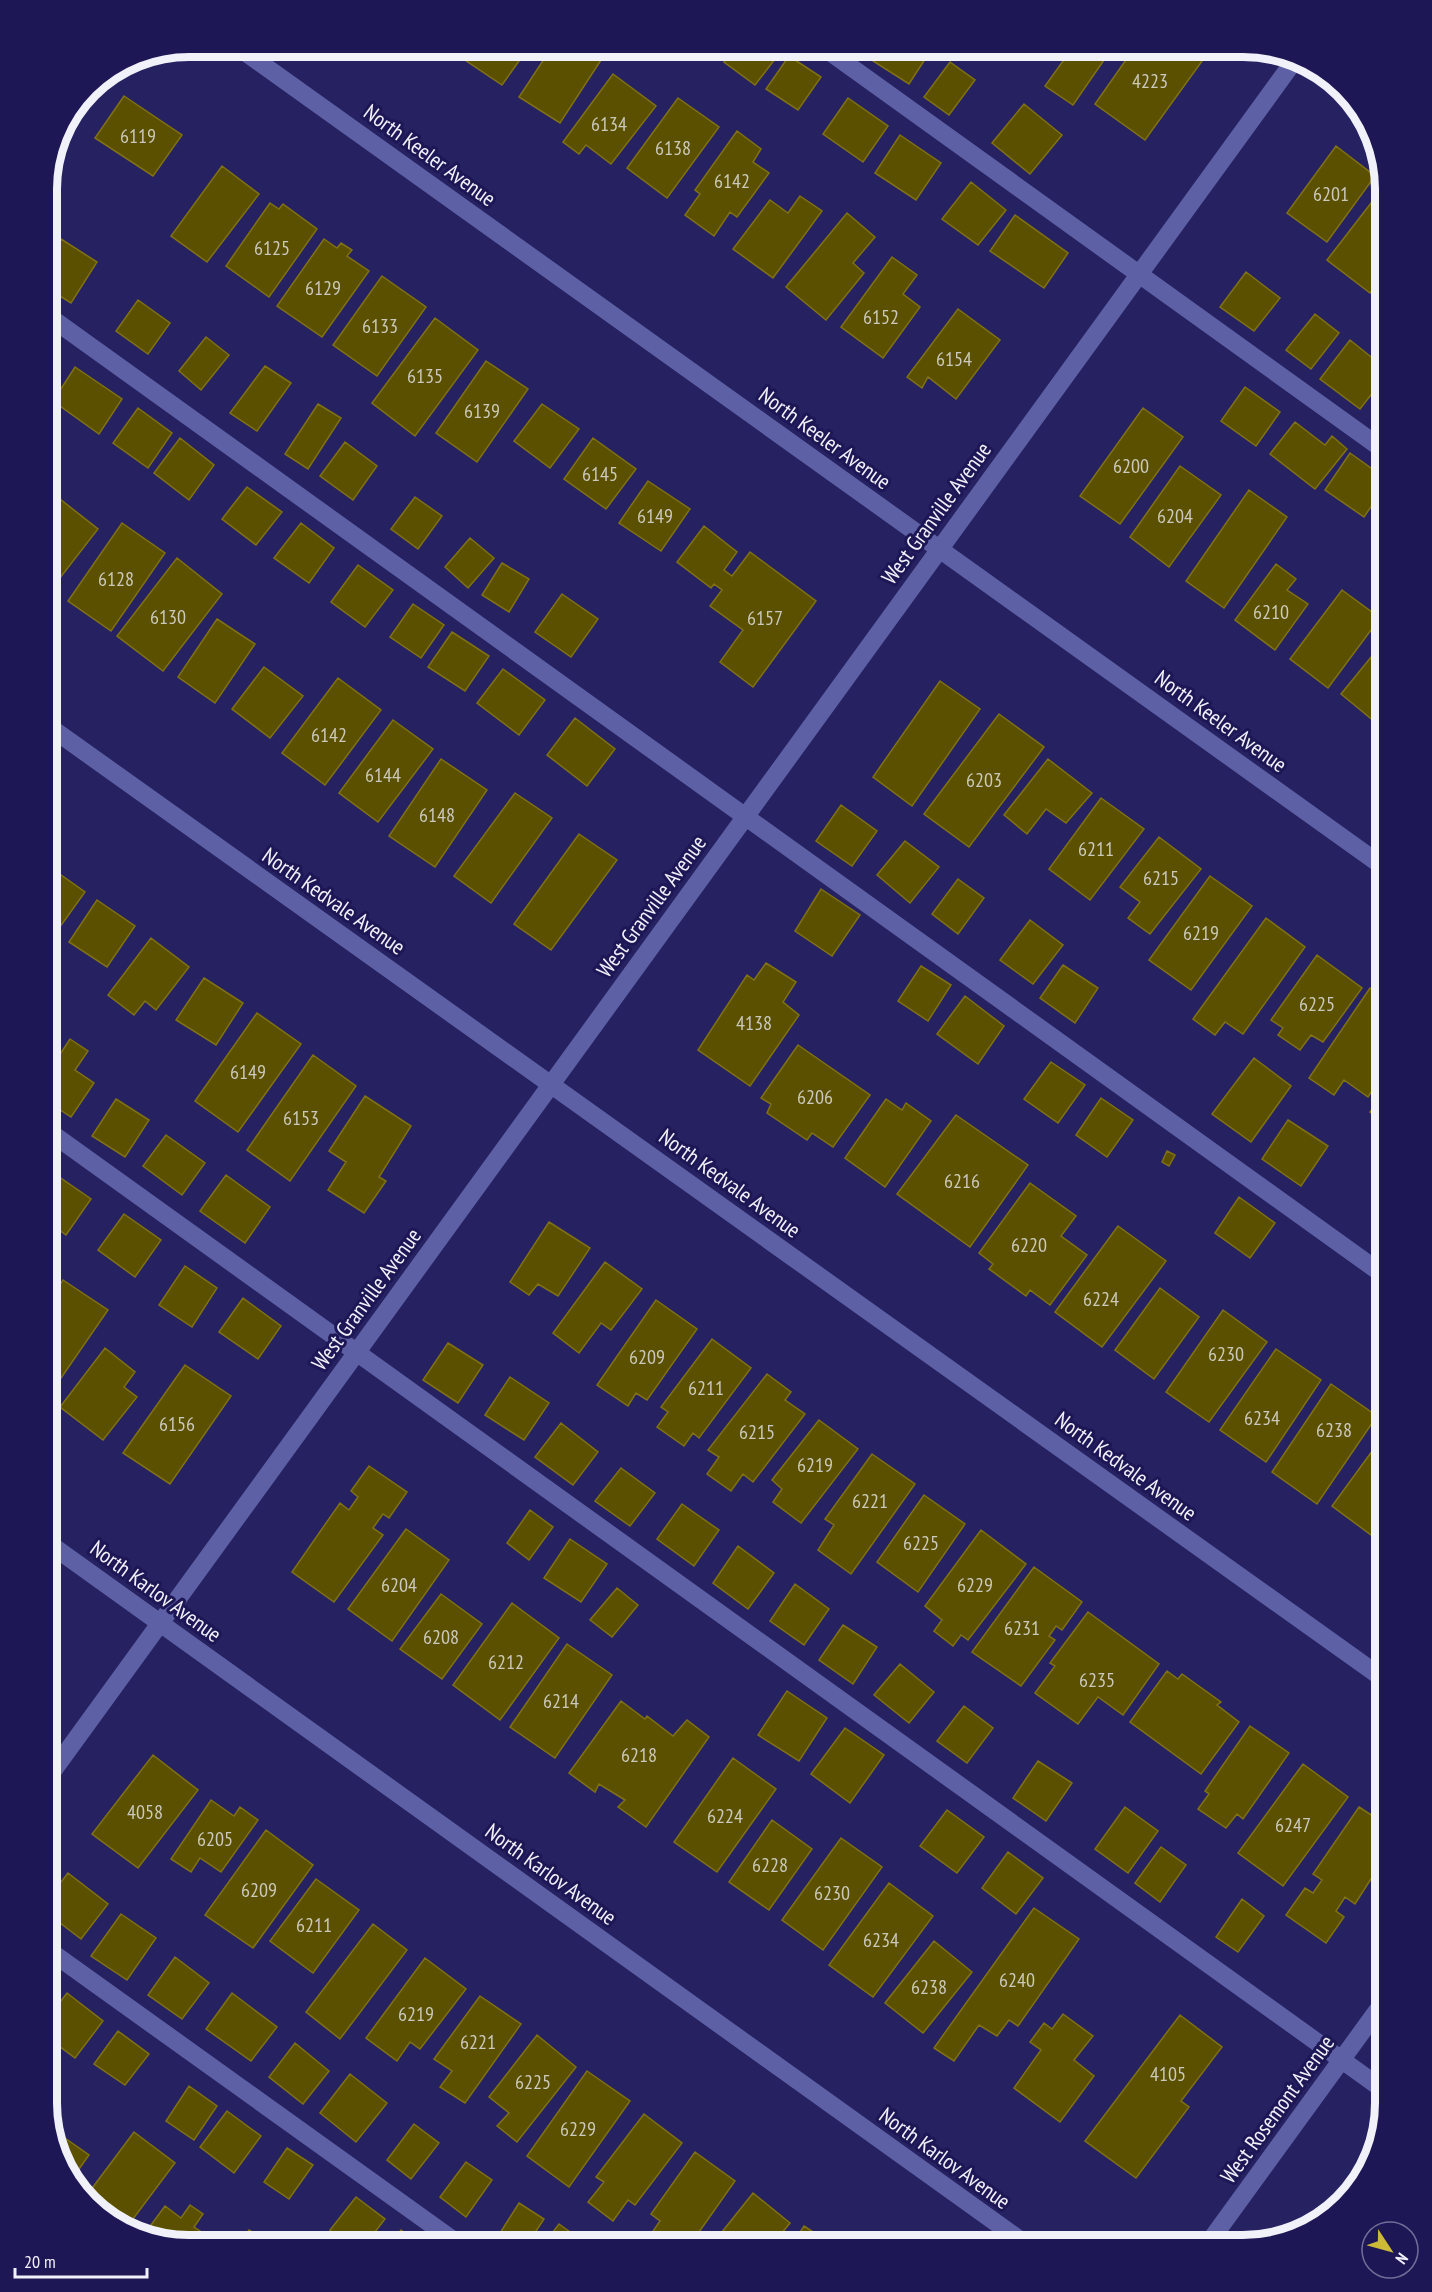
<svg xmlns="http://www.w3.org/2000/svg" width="1432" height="2292" font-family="'PT Sans Narrow',sans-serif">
	<rect width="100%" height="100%" fill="#262262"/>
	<path fill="#5b5000" stroke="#807212" stroke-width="1.5" d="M442,47H454L450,52Z
		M475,47H529L502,85L465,60Z
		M552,47H564L577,55L582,47H594L605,54L560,123L519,97Z
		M736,47H778L782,50L755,85L724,62Z
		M878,47H925L931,50L909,84L870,59Z
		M990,47H1029L1024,55L1019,51L1014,58L1000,49L998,53Z
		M1053,47H1113L1073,105L1045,86L1066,57Z
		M1135,47H1190L1205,57L1145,140L1095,104Z
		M789,56L821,77L798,110L766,89Z
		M950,62L975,80L949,115L924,97Z
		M613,74L656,106L611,164L586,145L579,154L563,142Z
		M97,82L60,131L61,126L88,88Z
		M124,96L182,135L153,176L95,138Z
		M678,98L719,127L667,198L627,168Z
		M848,98L888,126L863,162L823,134Z
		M1024,104L1062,135L1030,174L992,143Z
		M737,131L761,149L753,162L769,173L737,217L730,212L714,236L685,215L700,194L695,190Z
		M900,135L941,163L916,200L875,173Z
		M1336,146L1375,176L1327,242L1287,213Z
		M222,166L259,194L207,262L171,236Z
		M971,182L1006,210L978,245L942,219Z
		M1385,185V273L1370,293L1327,260Z
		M800,196L822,211L773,278L733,249L770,200L788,213Z
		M270,203L279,209L283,204L317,229L269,297L226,266Z
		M847,213L875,237L853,263L864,273L826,320L786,287Z
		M1015,215L1068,253L1044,288L990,251Z
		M61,239L97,262L71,303L47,288V261Z
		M324,239L337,248L341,243L352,250L347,256L369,271L322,337L277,306Z
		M892,257L917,275L903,294L920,307L883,358L841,327Z
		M1246,272L1280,298L1254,331L1220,307Z
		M382,276L426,307L377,376L333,345Z
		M138,300L170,323L148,354L116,331Z
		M958,309L1000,340L956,399L928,377L922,388L907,377Z
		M1315,314L1339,333L1311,369L1286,350Z
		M435,318L478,350L415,436L372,403Z
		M206,337L229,355L201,390L179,371Z
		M47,339L55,345L47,356Z
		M1350,340L1385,368V377L1360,409L1320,379Z
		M486,361L528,389L477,462L436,433Z
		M265,366L291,383L257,431L230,413Z
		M75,367L122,399L99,434L53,401Z
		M1245,387L1280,412L1256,446L1221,421Z
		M318,404L341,418L308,469L285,454Z
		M542,404L579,429L550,468L514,441Z
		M1385,407V427L1376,421Z
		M138,408L172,433L148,468L113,443Z
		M1143,408L1183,437L1120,524L1080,496Z
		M1295,422L1325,445L1332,436L1347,449L1315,489L1270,454Z
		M180,438L214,465L189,500L154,473Z
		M593,438L636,469L606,509L564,479Z
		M345,442L377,466L353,500L320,476Z
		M1350,453L1385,478V486L1364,517L1325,490Z
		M1180,466L1221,495L1169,567L1130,537Z
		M648,481L690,509L661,551L619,523Z
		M247,487L282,512L256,545L222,519Z
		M1249,490L1287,517L1224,608L1186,581Z
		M415,497L442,516L418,549L391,529Z
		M60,499L98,529L53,587L47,582V516Z
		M1385,519V533L1379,528Z
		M122,523L165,553L111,631L68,601Z
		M301,523L334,548L309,583L274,558Z
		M704,526L737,552L724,570L732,576L750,552L816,601L753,687L720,662L743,630L710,606L722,590L714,584L711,588L677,562Z
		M470,538L494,558L468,588L445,567Z
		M177,558L222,594L163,671L117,636Z
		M502,563L529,579L509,612L482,595Z
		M1276,564L1296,579L1287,590L1308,604L1275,650L1235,620Z
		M358,565L393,590L365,627L331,602Z
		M1342,590L1380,618L1328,688L1290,659Z
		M562,594L598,619L571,657L535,632Z
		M413,604L444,625L421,658L390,637Z
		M217,619L255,644L215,703L178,677Z
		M452,632L489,656L465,691L428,667Z
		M1385,640V722L1381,727L1341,694Z
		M264,667L303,696L270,738L232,709Z
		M503,669L545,700L519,735L477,703Z
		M338,678L381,710L325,785L282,753Z
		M940,681L980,709L912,806L873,777Z
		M999,714L1044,747L969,847L924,814Z
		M575,718L615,749L587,786L547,755Z
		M393,720L433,749L378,822L339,793Z
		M441,759L487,790L435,867L389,836Z
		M1048,759L1092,793L1066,823L1046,809L1027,834L1004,815Z
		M515,793L552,818L491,903L454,876Z
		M1101,798L1144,829L1090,900L1049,869Z
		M841,805L877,831L852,866L816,841Z
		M579,834L617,860L551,950L514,924Z
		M1159,837L1201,869L1150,934L1128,918L1140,902L1120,887Z
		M905,841L939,867L910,903L877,875Z
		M47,865L85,892L47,945Z
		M1210,876L1252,906L1191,990L1149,960Z
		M958,879L984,898L958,934L932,914Z
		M821,889L860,915L832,956L795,931Z
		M97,900L135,926L107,967L69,942Z
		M1266,918L1305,947L1243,1034L1225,1022L1215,1035L1193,1019Z
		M1030,920L1063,945L1033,984L1000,960Z
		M151,938L189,967L156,1010L145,1001L134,1015L108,995Z
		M1317,955L1362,988L1323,1042L1311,1035L1300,1050L1278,1035L1283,1028L1271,1020Z
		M766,963L796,982L783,1002L799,1015L750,1086L698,1050L747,975L754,980Z
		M1063,965L1098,988L1075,1023L1040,998Z
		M921,966L951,985L928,1021L898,1001Z
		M204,978L243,1003L216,1045L176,1020Z
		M1370,988L1385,998V1071L1368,1097L1344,1080L1334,1095L1309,1078Z
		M965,996L1004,1026L978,1064L937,1034Z
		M257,1013L301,1044L238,1132L195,1101Z
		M70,1039L88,1051L75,1070L94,1083L71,1117L47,1101V1074Z
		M798,1045L870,1095L833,1147L812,1133L807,1140L767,1113L771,1104L761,1098Z
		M313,1055L356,1086L290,1181L247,1150Z
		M1254,1058L1291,1086L1251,1142L1212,1114Z
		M1051,1062L1085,1085L1058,1123L1024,1099Z
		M1385,1091V1122L1370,1112Z
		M365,1096L411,1126L379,1177L386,1181L364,1213L328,1190L346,1162L329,1151Z
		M1101,1098L1133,1120L1107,1157L1076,1135Z
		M116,1099L149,1120L125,1157L92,1136Z
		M886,1099L902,1110L906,1103L931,1121L885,1187L845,1158Z
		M956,1115L1028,1165L970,1247L897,1194Z
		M1288,1120L1328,1146L1301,1186L1262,1159Z
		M166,1135L205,1163L182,1195L143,1166Z
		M1167,1151L1175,1155L1169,1166L1162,1162Z
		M55,1174L91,1199L66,1235L47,1221V1185Z
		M226,1175L270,1207L245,1243L200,1211Z
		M1030,1183L1076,1216L1061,1236L1087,1255L1050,1305L1030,1290L1026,1296L989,1269L993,1264L979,1253Z
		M1239,1197L1275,1223L1250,1258L1215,1233Z
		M124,1214L161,1240L135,1277L98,1250Z
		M549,1222L590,1248L558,1296L538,1284L529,1295L510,1282Z
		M1118,1226L1166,1261L1102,1347L1055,1312Z
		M605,1262L642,1289L611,1330L601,1323L579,1353L553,1333Z
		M185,1266L217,1288L192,1327L159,1305Z
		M63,1280L108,1310L48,1397L47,1303Z
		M1160,1288L1199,1317L1154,1379L1115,1350Z
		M243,1298L281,1326L258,1359L219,1332Z
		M656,1300L697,1329L647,1400L636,1393L628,1406L597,1385Z
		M1223,1310L1267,1342L1209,1422L1166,1392Z
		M1385,1330V1354L1374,1346Z
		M712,1339L751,1368L699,1438L693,1433L684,1446L657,1427L668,1412L661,1407Z
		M448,1343L483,1365L458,1403L423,1380Z
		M105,1348L135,1372L124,1387L137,1397L103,1440L60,1407Z
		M1276,1349L1321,1380L1266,1462L1220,1430Z
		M185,1365L231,1396L170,1484L123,1453Z
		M767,1374L791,1392L785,1400L805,1414L753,1482L743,1474L731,1491L707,1474L719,1457L708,1450Z
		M510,1377L549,1403L524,1440L485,1415Z
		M1331,1384L1377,1416L1317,1504L1272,1472Z
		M819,1420L858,1449L801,1523L773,1502L782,1489L772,1480Z
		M561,1423L598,1452L573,1485L535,1457Z
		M1381,1439L1385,1443V1477L1382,1481L1385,1483V1515L1371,1535L1332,1506Z
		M872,1454L915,1484L851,1574L818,1550L834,1525L825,1519Z
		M369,1466L407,1492L389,1518L383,1514L373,1528L383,1535L334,1602L292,1572L340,1503L349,1510L358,1497L351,1491Z
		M621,1468L655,1493L630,1526L595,1501Z
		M924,1495L965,1524L918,1592L877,1562Z
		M682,1504L719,1530L694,1566L657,1539Z
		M530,1510L553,1527L529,1560L507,1543Z
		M406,1529L449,1560L392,1641L348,1609Z
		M981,1530L1026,1564L968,1640L961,1635L953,1646L934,1631L942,1620L925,1606Z
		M570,1539L607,1564L581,1602L544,1578Z
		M738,1546L774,1573L748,1609L713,1583Z
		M1034,1567L1082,1602L1062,1630L1056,1626L1049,1636L1055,1640L1021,1686L972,1652Z
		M795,1584L829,1609L804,1645L770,1621Z
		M617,1588L638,1605L612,1637L590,1620Z
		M441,1594L482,1624L442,1679L400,1649Z
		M512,1603L559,1638L500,1720L453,1685Z
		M1088,1612L1159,1664L1123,1715L1098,1697L1078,1724L1035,1693L1055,1666L1050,1663Z
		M843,1625L877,1647L853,1684L819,1660Z
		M567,1644L612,1675L555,1758L510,1727Z
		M900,1664L934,1692L909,1723L874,1695Z
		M1167,1671L1178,1679L1182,1674L1221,1702L1217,1705L1239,1722L1201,1774L1130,1722Z
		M787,1691L827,1718L799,1761L758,1735Z
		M621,1701L645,1719L647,1716L673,1736L687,1720L709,1737L646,1827L618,1807L625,1800L599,1784L595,1792L569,1773Z
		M964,1706L993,1728L967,1763L937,1741Z
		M1250,1726L1289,1753L1243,1819L1237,1814L1226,1828L1198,1809L1209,1794L1205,1791Z
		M845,1728L884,1755L850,1803L811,1774Z
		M153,1755L198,1790L138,1868L92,1834Z
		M733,1758L776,1789L717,1872L674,1842Z
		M1038,1761L1072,1783L1046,1821L1013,1798Z
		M1303,1764L1348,1797L1283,1886L1238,1853Z
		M211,1800L234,1816L240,1807L258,1820L221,1872L200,1858L191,1872L171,1859Z
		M1125,1807L1158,1831L1128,1873L1095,1849Z
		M1359,1807L1385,1824V1857L1355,1904L1345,1897L1336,1911L1344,1917L1326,1943L1286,1915L1305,1888L1313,1893L1322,1880L1313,1874Z
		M947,1810L984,1837L957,1873L920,1846Z
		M772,1820L812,1849L769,1910L729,1882Z
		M266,1830L313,1865L253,1948L205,1915Z
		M841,1838L882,1867L823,1950L782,1920Z
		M1161,1847L1186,1865L1160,1902L1135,1883Z
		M1008,1852L1043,1878L1016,1914L982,1888Z
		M68,1873L108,1904L81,1939L47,1913V1900Z
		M316,1879L359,1910L313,1973L270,1941Z
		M889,1883L933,1916L873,1997L829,1965Z
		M1242,1899L1264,1916L1238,1952L1216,1937Z
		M1034,1908L1079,1939L1018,2026L1009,2020L997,2036L979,2025L954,2061L934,2048Z
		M121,1914L156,1938L127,1980L91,1956Z
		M373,1924L407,1950L340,2039L306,2012Z
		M934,1941L972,1972L923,2033L885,2003Z
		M175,1957L209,1983L182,2019L148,1995Z
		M425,1958L466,1989L420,2049L410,2042L397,2061L366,2038Z
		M67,1993L103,2021L75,2058L47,2037V2019Z
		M232,1993L277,2027L251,2061L206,2029Z
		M480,1996L521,2024L465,2103L440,2087L452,2071L434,2059Z
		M1063,2014L1093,2036L1074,2060L1094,2076L1060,2122L1014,2088L1041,2050L1030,2042L1044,2023L1052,2029Z
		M1180,2015L1222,2047L1181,2101L1189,2107L1136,2178L1085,2141Z
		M118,2031L149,2054L125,2085L94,2064Z
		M537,2035L576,2067L517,2142L497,2126L509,2113L489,2097Z
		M295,2043L329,2071L303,2104L269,2077Z
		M587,2071L630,2101L569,2187L527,2156Z
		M350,2074L387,2103L356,2142L320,2113Z
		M189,2086L217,2106L194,2140L166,2121Z
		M227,2111L261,2136L234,2173L200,2147Z
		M644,2114L682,2143L635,2205L628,2200L613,2221L588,2202L604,2182L596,2177Z
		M414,2124L439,2143L411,2179L387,2160Z
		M52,2129L89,2155L72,2179L61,2166Z
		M134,2132L175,2163L127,2227L110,2222L87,2195Z
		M287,2148L313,2165L289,2199L264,2182Z
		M695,2152L735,2181L692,2242L683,2236L676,2245H654L647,2240L660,2221L651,2214Z
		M466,2162L492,2180L466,2217L440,2197Z
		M753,2193L790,2223L772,2245H728L718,2237Z
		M356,2197L385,2219L365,2245H350L330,2230Z
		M519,2203L544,2219L527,2245H502L495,2241Z
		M190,2205L203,2214L194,2227L203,2233L194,2245H180L145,2233L165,2206L181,2218Z
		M559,2224L577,2237L571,2245H543Z
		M804,2226L833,2245H792Z
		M249,2230L272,2245H239Z
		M401,2230L422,2245H390Z
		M222,2239L231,2245H217Z"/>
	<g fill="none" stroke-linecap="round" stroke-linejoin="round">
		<path stroke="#5d60a5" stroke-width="18" d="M238,47L1385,868
			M823,47L1385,451
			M47,315L1385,1276
			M47,725L1385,1680
			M47,1130L1385,2091
			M47,1542L1027,2245
			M47,1779L1294,61
			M47,1949L460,2245
			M1207,2245L1385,2000"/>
	</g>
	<g text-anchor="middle" stroke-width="6" stroke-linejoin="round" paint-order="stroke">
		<g font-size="20" fill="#cbc9bb">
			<text x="1150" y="88">4223</text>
			<text x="609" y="131">6134</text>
			<text x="138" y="143">6119</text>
			<text x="673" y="155">6138</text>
			<text x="732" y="188">6142</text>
			<text x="1331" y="201">6201</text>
			<text x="272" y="255">6125</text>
			<text x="323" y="295">6129</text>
			<text x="881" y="324">6152</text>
			<text x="380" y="333">6133</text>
			<text x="954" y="366">6154</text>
			<text x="425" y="383">6135</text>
			<text x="482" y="418">6139</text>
			<text x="1131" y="473">6200</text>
			<text x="600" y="481">6145</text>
			<text x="655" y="523">6149</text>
			<text x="1175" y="523">6204</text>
			<text x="116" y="586">6128</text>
			<text x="1271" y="619">6210</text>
			<text x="168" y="624">6130</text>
			<text x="765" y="625">6157</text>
			<text x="329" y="742">6142</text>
			<text x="383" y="782">6144</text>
			<text x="984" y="787">6203</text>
			<text x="437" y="822">6148</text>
			<text x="1096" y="856">6211</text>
			<text x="1161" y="885">6215</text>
			<text x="1201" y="940">6219</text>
			<text x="1317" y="1011">6225</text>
			<text x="754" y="1030">4138</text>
			<text x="248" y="1079">6149</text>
			<text x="815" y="1104">6206</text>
			<text x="301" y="1125">6153</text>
			<text x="962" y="1188">6216</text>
			<text x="1029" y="1252">6220</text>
			<text x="1101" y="1306">6224</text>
			<text x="1226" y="1361">6230</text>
			<text x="647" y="1364">6209</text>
			<text x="706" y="1395">6211</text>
			<text x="1262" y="1425">6234</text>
			<text x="177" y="1431">6156</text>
			<text x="1334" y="1437">6238</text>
			<text x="757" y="1439">6215</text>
			<text x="815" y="1472">6219</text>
			<text x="870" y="1508">6221</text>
			<text x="921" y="1550">6225</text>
			<text x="399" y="1592">6204</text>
			<text x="975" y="1592">6229</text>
			<text x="1022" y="1635">6231</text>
			<text x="441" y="1644">6208</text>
			<text x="506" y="1669">6212</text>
			<text x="1097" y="1687">6235</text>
			<text x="561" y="1708">6214</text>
			<text x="639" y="1762">6218</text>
			<text x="145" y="1819">4058</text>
			<text x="725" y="1823">6224</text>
			<text x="1293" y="1832">6247</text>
			<text x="215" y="1846">6205</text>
			<text x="770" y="1872">6228</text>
			<text x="259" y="1897">6209</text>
			<text x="832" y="1900">6230</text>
			<text x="314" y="1932">6211</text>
			<text x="881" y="1947">6234</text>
			<text x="1017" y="1987">6240</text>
			<text x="929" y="1994">6238</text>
			<text x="416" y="2021">6219</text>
			<text x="478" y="2049">6221</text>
			<text x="1168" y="2081">4105</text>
			<text x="533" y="2089">6225</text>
			<text x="578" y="2136">6229</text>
		</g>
		<g font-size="22" fill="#f0f1f9" stroke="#1d1756">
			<text transform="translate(430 155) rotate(36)" y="8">North Keeler Avenue</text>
			<text transform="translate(825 438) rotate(36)" y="8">North Keeler Avenue</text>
			<text transform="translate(936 513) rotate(-54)" y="8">West Granville Avenue</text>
			<text transform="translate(1221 721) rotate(36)" y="8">North Keeler Avenue</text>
			<text transform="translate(334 901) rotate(35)" y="8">North Kedvale Avenue</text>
			<text transform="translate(651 906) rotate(-54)" y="8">West Granville Avenue</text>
			<text transform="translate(730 1183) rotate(36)" y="8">North Kedvale Avenue</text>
			<text transform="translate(366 1299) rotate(-54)" y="8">West Granville Avenue</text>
			<text transform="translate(1126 1466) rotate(36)" y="8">North Kedvale Avenue</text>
			<text transform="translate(156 1591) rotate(36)" y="8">North Karlov Avenue</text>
			<text transform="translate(551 1874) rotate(36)" y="8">North Karlov Avenue</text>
			<text transform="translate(1277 2109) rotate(-54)" y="8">West Rosemont Avenue</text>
			<text transform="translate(945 2158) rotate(36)" y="8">North Karlov Avenue</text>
		</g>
	</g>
	<path d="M0 0H1432V2292H0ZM189 57H1243A132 132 0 0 1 1375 189V2103A132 132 0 0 1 1243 2235H189A132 132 0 0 1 57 2103V189A132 132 0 0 1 189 57Z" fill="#1d1756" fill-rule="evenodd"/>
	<path fill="none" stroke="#f0f1f9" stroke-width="8" d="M189 57H1243A132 132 0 0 1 1375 189V2103A132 132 0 0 1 1243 2235H189A132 132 0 0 1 57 2103V189A132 132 0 0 1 189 57Z"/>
	<g transform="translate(1390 2250) rotate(126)"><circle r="28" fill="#1d1756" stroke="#716e97" stroke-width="1.5"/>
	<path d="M0-4.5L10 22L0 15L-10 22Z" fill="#cdb938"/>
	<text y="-9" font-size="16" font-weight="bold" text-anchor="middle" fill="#f0f1f9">N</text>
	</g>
	<path d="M15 2268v9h132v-9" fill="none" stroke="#f0f1f9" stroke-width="3"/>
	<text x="24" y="2268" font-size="18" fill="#f0f1f9" stroke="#1d1756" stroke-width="4.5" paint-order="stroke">20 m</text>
</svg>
